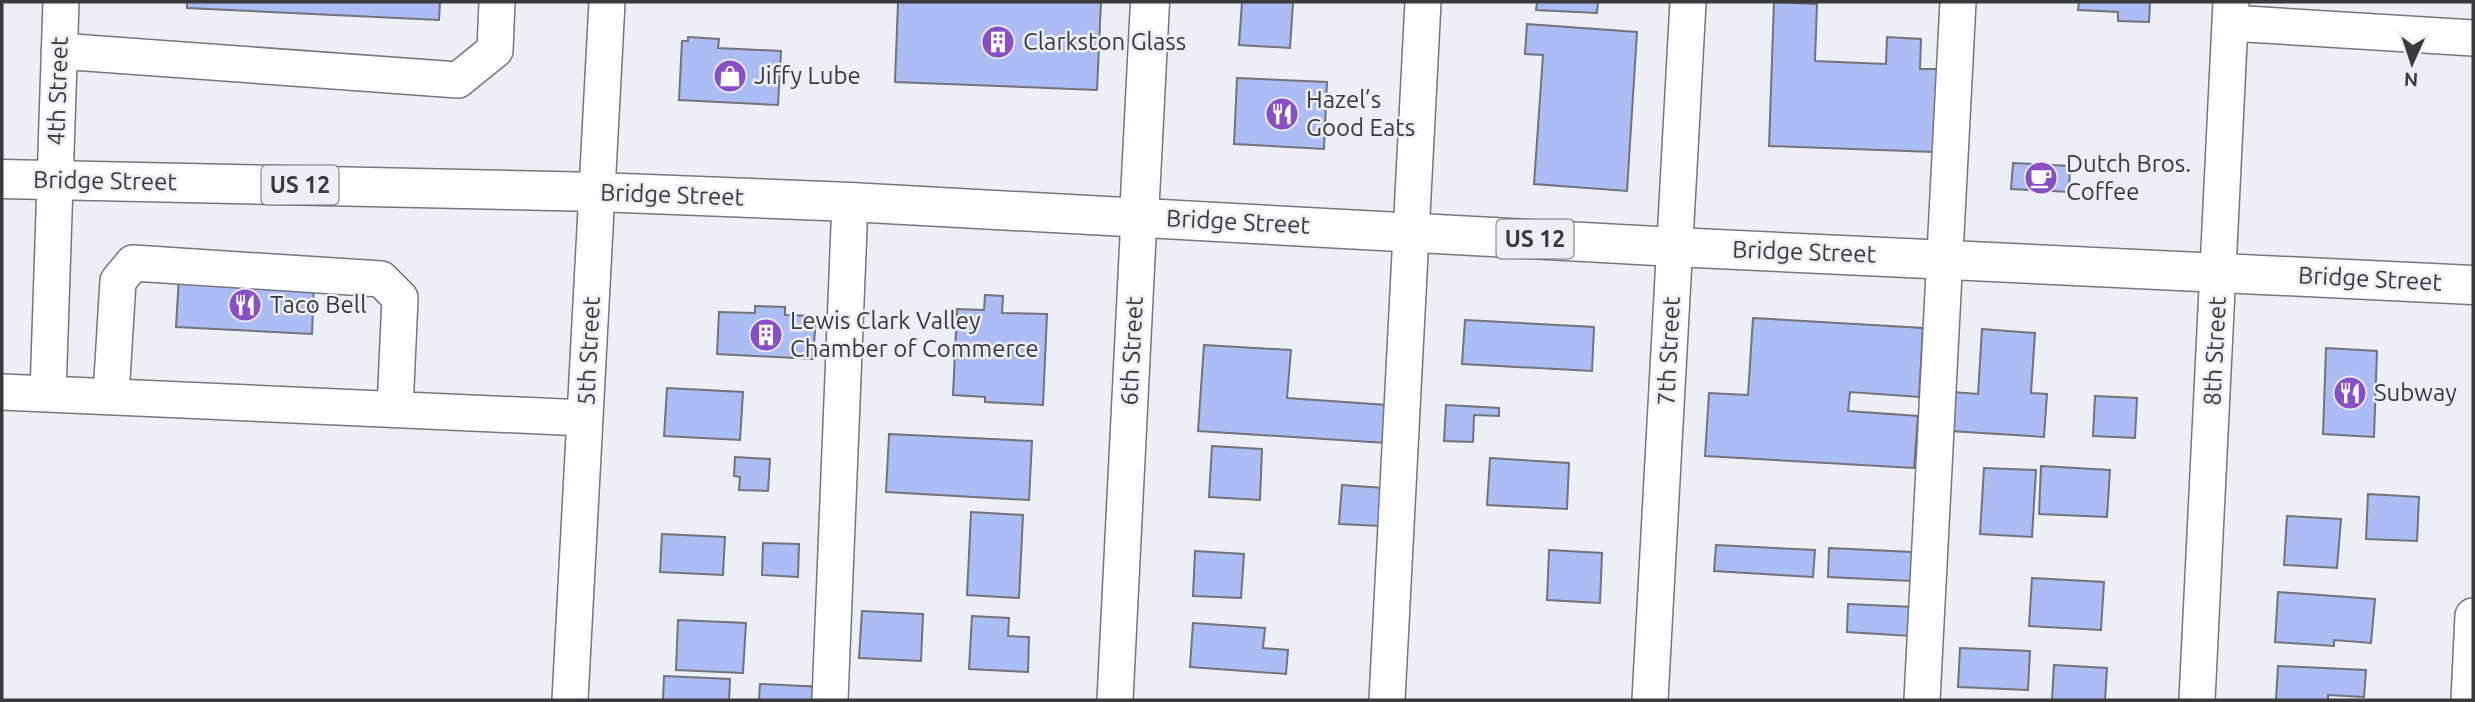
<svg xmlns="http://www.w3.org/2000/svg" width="2475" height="702" font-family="Ubuntu,sans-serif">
	<rect width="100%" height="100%" fill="#edeff6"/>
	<path fill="#acbdf6" stroke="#717379" stroke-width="2" d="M187,2H440L439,20L187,8Z
		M898,2H1101L1097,90L895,82Z
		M1242,2H1293L1290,48L1239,45Z
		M1537,2H1598L1597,13L1536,10Z
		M1774,2L1817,4L1815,61L1886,64L1887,37L1921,39L1920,69H1937L1933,152L1769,146Z
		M2079,2H2150L2149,22L2118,21V12L2078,10Z
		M1527,24L1637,32L1627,191L1534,184L1543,55L1525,54Z
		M688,37L719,39L718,48L781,51L778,105L679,100L682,41H688Z
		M1237,78L1327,82L1324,149L1234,144Z
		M2013,163L2070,166L2069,192L2011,189Z
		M179,276L314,283L312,334L176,327Z
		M985,295L1003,296L1002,313L1047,314L1043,405L985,402V397L953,395L957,309L984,310Z
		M755,306L785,307V315L816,316L813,359L717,354L719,312L755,313Z
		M1753,318L1923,328L1919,397L1850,392L1848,411L1918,416L1914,468L1705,456L1709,393L1748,395Z
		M1465,320L1594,327L1592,371L1462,364Z
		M1982,329L2035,333L2031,393L2047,394L2044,437L1951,431L1954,392L1978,394Z
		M1204,345L1291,350L1287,398L1388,405L1386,443L1198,431Z
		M2326,348L2377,351L2374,437L2323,434Z
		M667,388L743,392L740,440L664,436Z
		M2095,396L2137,398L2135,438L2093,436Z
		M1446,405L1499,408V416L1474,415L1473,442L1444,441Z
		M889,434L1032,441L1029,500L886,492Z
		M1212,446L1262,449L1260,500L1209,497Z
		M735,457L770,459L768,491L739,490L740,477L734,476Z
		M1490,458L1569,463L1567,509L1487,505Z
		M2041,466L2110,470L2107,517L2039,514Z
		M1984,468L2036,470L2032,537L1980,534Z
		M1342,485L1383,488L1380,526L1339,524Z
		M2368,494L2419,497L2417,541L2366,539Z
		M971,512L1023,515L1019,598L967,595Z
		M2287,516L2341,519L2337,568L2284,565Z
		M662,534L725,537L723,575L660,572Z
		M763,543L799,544L798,577L762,575Z
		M1716,545L1815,550L1813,577L1714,571Z
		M1829,548L1912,552L1911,581L1828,577Z
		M1549,550L1602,553L1600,603L1547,600Z
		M1195,551L1244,554L1241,598L1193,596Z
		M2032,578L2104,582L2101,630L2029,626Z
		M2278,592L2375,599L2371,643L2334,640V646L2275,642Z
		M1848,604L1913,607L1911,636L1847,632Z
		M862,611L923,614L921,661L859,658Z
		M972,616L1009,618L1008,636L1029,637L1028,672L969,669Z
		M678,620L746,623L743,673L676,670Z
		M1193,623L1265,628L1263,648L1288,650L1286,674L1190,667Z
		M1960,648L2030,651L2028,690L1958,687Z
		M2054,665L2107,668L2105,700H2052Z
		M2278,666L2366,670L2364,697L2328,695V700H2276Z
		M664,676L730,679L729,700H663Z
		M760,684L824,687L823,700H759Z"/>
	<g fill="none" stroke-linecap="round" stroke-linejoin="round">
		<defs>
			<path id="minor" d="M2230,23L2473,38
				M59,51L458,80L495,50L497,2
				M2,392L585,418
				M48,394L61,2
				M111,396L118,281L133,263L381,279L400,298L395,409
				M570,700L607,2
				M830,700L850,202
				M1115,700L1139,217
				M1387,700L1423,2
				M1650,700L1688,2
				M1922,700L1958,2
				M2197,700L2231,2
				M2469,700L2473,616"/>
			<path id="major" d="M1139,217L1150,2"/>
			<path id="highway" d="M2,179L597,192L850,202L1675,247L2473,285"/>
		</defs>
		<use href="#minor" stroke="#74767d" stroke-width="38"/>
		<use href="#major" stroke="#74767d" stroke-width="41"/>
		<use href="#highway" stroke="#74767d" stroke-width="41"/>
		<use href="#minor" stroke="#fff" stroke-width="35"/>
		<use href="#major" stroke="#fff" stroke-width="38"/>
		<use href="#highway" stroke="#fff" stroke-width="38"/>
	</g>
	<defs>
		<symbol id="building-disc" viewBox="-11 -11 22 22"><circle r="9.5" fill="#894fc6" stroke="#edeff6"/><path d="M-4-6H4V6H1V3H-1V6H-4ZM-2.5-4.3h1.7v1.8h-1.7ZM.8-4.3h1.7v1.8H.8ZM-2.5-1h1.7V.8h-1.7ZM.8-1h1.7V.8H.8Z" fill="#fff"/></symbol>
		<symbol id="shop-disc" viewBox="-11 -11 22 22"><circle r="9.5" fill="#894fc6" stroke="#edeff6"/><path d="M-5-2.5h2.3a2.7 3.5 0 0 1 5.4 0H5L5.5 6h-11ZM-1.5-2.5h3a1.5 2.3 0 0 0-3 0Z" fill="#fff"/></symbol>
		<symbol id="restaurant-disc" viewBox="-11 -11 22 22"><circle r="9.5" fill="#894fc6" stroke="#edeff6"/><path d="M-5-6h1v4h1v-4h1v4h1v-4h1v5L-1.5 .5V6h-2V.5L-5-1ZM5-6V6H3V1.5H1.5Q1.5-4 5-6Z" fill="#fff"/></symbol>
		<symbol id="cafe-disc" viewBox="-11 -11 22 22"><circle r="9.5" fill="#894fc6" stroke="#edeff6"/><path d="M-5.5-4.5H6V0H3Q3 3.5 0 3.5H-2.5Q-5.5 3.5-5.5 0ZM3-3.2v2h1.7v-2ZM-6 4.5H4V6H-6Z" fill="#fff"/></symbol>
	</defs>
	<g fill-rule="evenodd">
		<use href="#building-disc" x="979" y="23" width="38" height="38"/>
		<use href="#shop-disc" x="711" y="57" width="38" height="38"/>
		<use href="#restaurant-disc" x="1263" y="95" width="38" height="38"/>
		<use href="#cafe-disc" x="2022" y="159" width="38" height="38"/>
		<use href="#restaurant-disc" x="226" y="286" width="38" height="38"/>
		<use href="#building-disc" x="747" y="316" width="38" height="38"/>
		<use href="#restaurant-disc" x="2331" y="374" width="38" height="38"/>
	</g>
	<g text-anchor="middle" stroke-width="5" stroke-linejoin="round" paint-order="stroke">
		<g fill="#edeff6" stroke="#707074" stroke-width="2">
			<rect x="261.5" y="165.5" width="77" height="39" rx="5"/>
			<rect x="1496.5" y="219.5" width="77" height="39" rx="5"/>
		</g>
		<g font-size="23" font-weight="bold" fill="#3a3a3d">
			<text x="300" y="193">US 12</text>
			<text x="1535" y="247">US 12</text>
		</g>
		<g font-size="24" fill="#3a3a3d" stroke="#edeff6" text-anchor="start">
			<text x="1023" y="50">Clarkston Glass</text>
			<text x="754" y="84">Jiffy Lube</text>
			<text x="1306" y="108">Hazel’s<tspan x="1306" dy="28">Good Eats</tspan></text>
			<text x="2066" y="172">Dutch Bros.<tspan x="2066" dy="28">Coffee</tspan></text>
			<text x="270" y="313">Taco Bell</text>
			<text x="790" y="329">Lewis Clark Valley<tspan x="790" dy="28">Chamber of Commerce</tspan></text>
			<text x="2374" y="401">Subway</text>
		</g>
		<g font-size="24" fill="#3a3a3d" stroke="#edeff6">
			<text transform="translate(58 91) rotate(-88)" y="8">4th Street</text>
			<text transform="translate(105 181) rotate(1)" y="8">Bridge Street</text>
			<text transform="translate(672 195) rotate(2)" y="8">Bridge Street</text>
			<text transform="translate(1238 222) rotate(3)" y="8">Bridge Street</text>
			<text transform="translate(1804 252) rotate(2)" y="8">Bridge Street</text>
			<text transform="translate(2370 279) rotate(3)" y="8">Bridge Street</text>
			<text transform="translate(589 351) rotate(-87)" y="8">5th Street</text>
			<text transform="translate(1132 351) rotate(-87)" y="8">6th Street</text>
			<text transform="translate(1669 351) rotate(-87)" y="8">7th Street</text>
			<text transform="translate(2215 351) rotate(-87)" y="8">8th Street</text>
		</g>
	</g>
	<rect width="2475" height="702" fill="none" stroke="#3a3a3d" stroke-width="7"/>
	<g transform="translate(2412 63) rotate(183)" stroke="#edeff6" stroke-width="5" paint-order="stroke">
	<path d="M0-5L12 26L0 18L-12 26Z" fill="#3a3a3d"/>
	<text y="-10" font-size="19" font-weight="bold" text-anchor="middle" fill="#3a3a3d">N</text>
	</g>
</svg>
